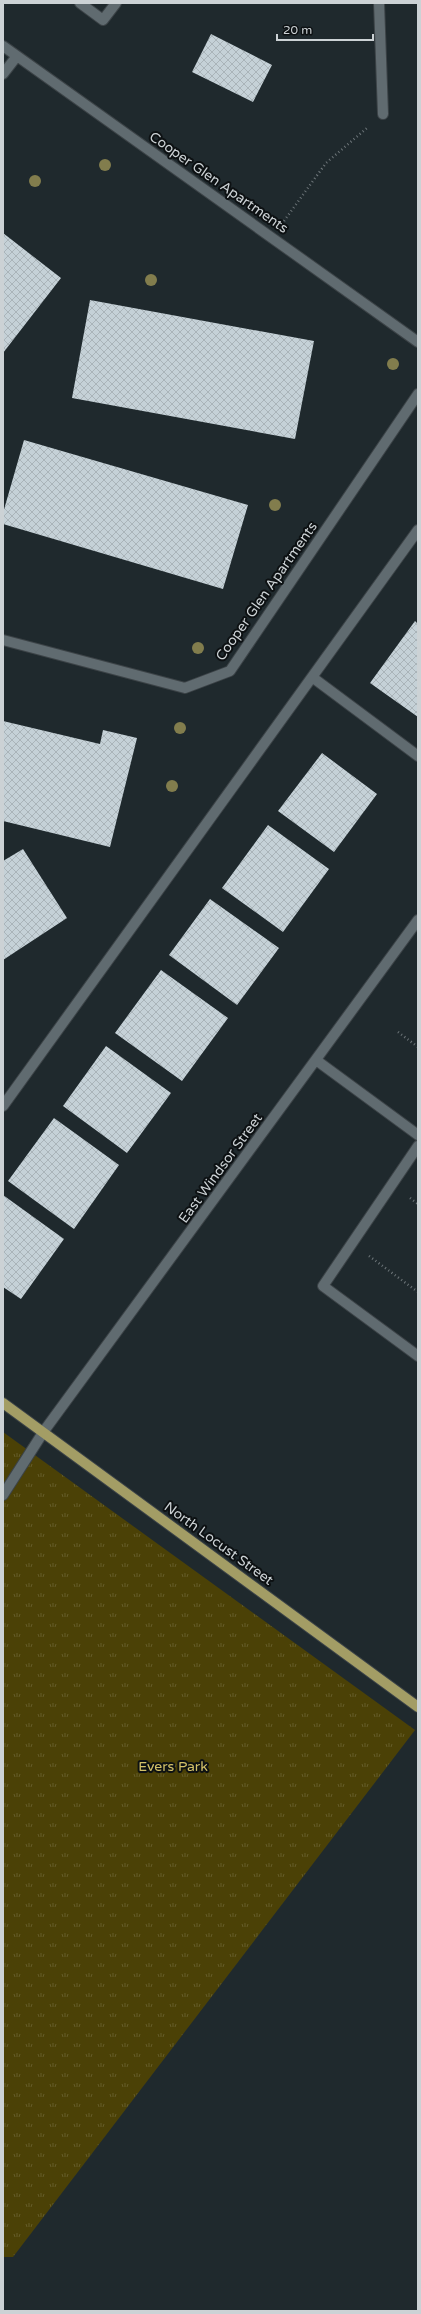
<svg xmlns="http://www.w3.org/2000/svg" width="421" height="2314" font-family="'Varela Round',sans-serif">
	<defs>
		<pattern id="park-tufts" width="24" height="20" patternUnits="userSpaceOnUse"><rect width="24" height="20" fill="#4b4106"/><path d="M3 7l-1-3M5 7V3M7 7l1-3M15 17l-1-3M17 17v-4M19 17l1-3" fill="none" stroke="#645c29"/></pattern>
		<pattern id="building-cross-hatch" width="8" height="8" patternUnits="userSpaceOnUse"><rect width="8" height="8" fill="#c5d1d7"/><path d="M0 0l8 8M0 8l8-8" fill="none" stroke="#aab4b9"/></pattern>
	</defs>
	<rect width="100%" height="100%" fill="#1f292d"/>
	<path fill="url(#park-tufts)" d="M3,1432L415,1730L13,2257H3Z"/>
	<path fill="url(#building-cross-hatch)" d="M211,34L272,65L253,102L192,72Z
		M3,233L61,278L3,353Z
		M90,300L314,341L295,439L72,398Z
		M24,440L248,505L223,589L3,524V513Z
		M415,621L418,624V717L370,683Z
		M3,721L100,744L103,730L137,738L110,847L3,821Z
		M322,753L377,794L334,852L278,811Z
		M268,825L329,869L283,932L222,888Z
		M23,849L67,918L3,960V861Z
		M210,899L279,948L237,1005L169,955Z
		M161,970L228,1018L182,1081L115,1033Z
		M106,1046L171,1093L127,1153L63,1106Z
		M54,1118L119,1165L74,1229L8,1181Z
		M3,1195L64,1239L21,1299L3,1287Z"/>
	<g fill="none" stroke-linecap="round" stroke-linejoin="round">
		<defs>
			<path id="minor" d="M80,3L103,20L116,3
				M379,3L383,114
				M3,46L418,342
				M3,74L17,56
				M3,640L185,688L230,671L418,394
				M312,677L418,756
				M316,1060L418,1135
				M3,1106L418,530
				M418,1146L323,1286L418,1356
				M3,1495L44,1431L418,920"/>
			<path id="major" d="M3,1403L418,1707"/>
		</defs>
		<use href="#minor" stroke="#3c4347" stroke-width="12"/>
		<use href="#major" stroke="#3c4347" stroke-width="12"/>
		<path stroke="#6d7579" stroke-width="2.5" stroke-dasharray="1 3" stroke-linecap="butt" d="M284,221L326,163L367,128
			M398,1032L418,1047
			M410,1198L418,1204
			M369,1256L418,1292"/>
		<use href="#minor" stroke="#606b70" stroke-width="10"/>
		<use href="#major" stroke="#a39d65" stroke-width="10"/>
	</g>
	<g fill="#827d4d">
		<circle cx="105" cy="165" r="6"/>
		<circle cx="35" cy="181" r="6"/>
		<circle cx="151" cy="280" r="6"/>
		<circle cx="393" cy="364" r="6"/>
		<circle cx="275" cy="505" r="6"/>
		<circle cx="198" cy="648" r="6"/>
		<circle cx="180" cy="728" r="6"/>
		<circle cx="172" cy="786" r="6"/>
	</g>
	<g text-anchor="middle" stroke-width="4" stroke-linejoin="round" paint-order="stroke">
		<g font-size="14" fill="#ccd2d5" stroke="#0d1113">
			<text transform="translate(219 182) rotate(35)" y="5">Cooper Glen Apartments</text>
			<text transform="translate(266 591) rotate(-55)" y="5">Cooper Glen Apartments</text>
			<text transform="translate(220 1168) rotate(-54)" y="5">East Windsor Street</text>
			<text transform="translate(219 1543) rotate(36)" y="5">North Locust Street</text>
		</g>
		<g font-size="14" fill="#d3c168" stroke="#0d1113">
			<text x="173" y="1771">Evers Park</text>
		</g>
	</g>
	<rect width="421" height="2314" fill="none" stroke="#ccd2d5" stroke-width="8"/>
	<path d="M277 34v6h96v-6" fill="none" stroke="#ccd2d5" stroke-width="2"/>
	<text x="283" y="34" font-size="12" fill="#ccd2d5" stroke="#0d1113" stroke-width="3" paint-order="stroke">20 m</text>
</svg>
